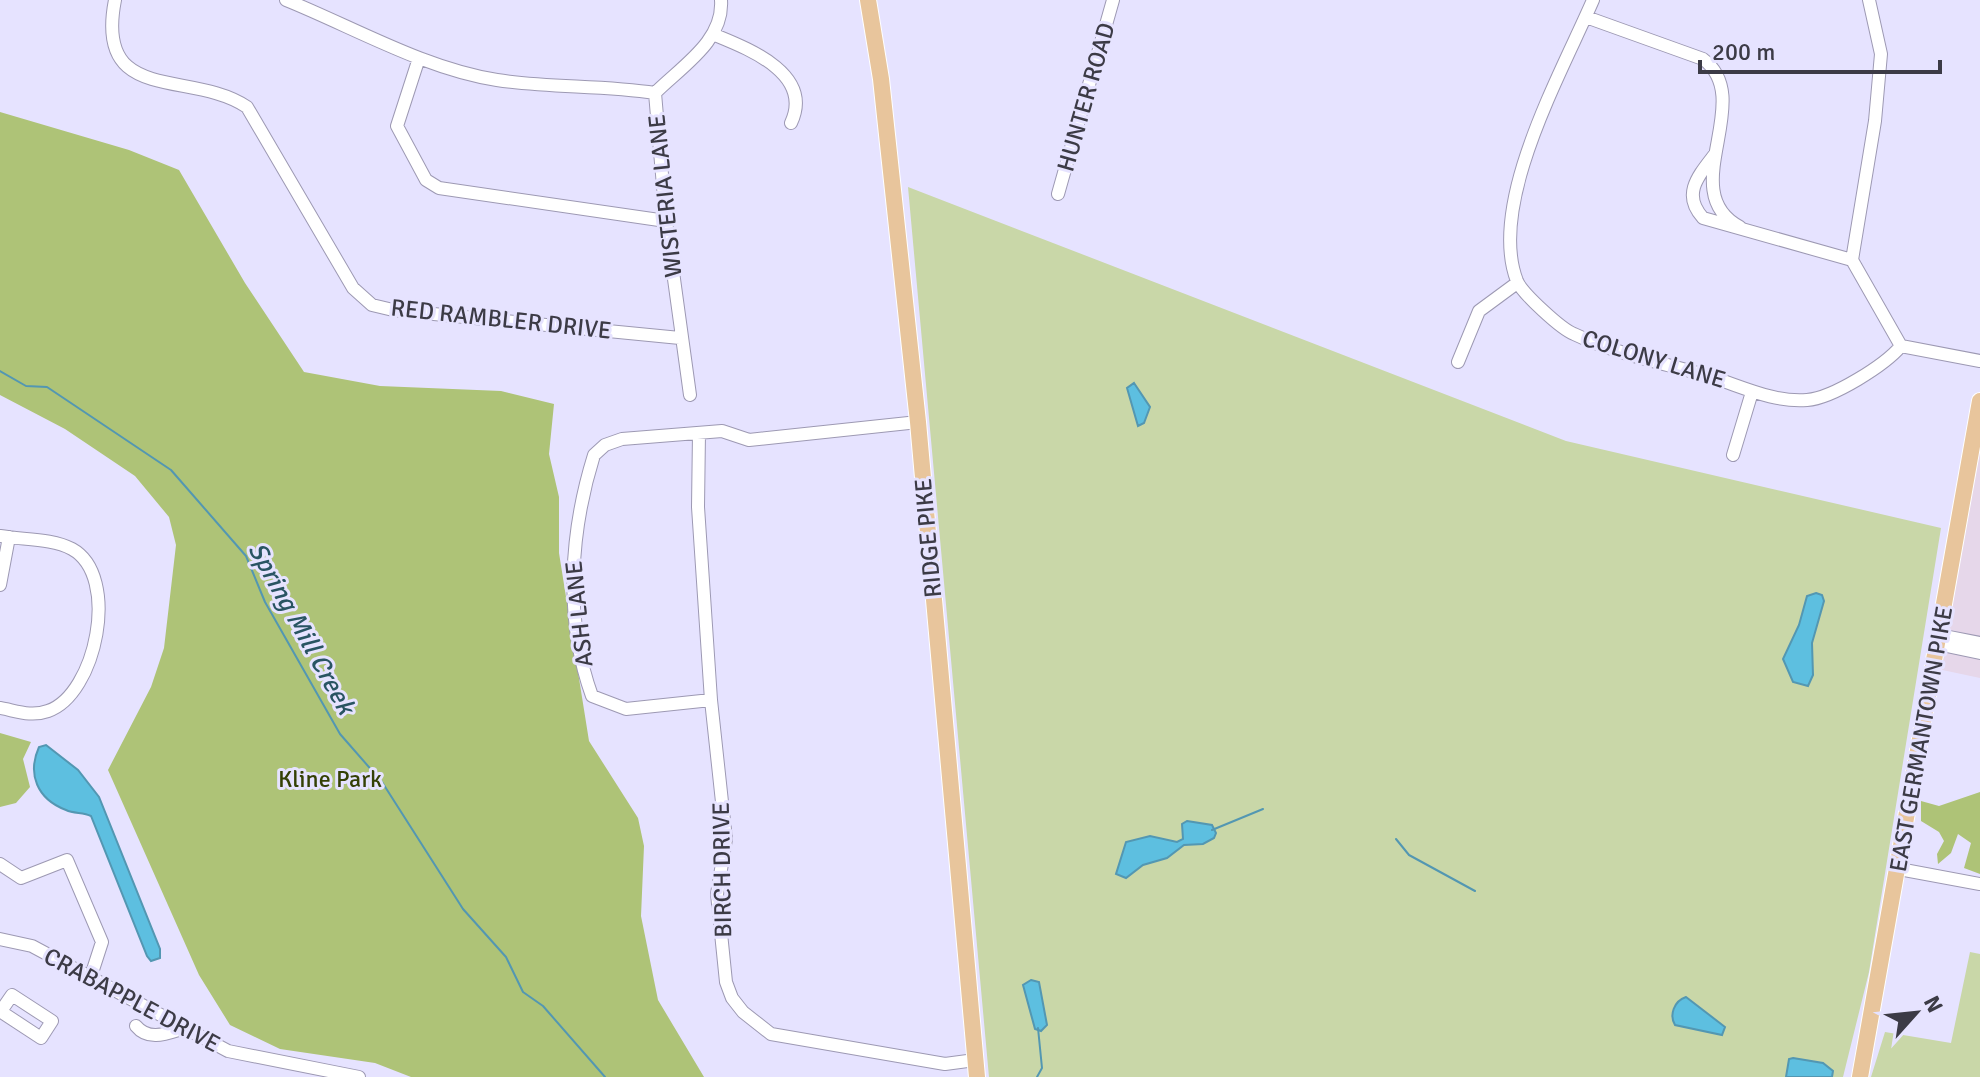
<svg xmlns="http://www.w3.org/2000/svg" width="1980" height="1077" font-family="Signika,sans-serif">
	<rect width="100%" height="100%" fill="#e6e3ff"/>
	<path fill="#e6d7ea" d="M1980,401V678L1933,668Z"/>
	<path fill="#c9d7a8" d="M908,187L1566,441L1941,528L1869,972L1843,1077H989Z
		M1970,952L1980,954V1077H1871L1885,1032L1951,1043Z"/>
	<path fill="#aec377" d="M0,112L129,150L179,170L245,283L304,372L380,386L501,391L554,404L549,454L559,497V553L589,741L638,818L644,846L641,916L658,1000L704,1077H411L375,1063L280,1049L230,1025L199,975L108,770L151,687L164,648L176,545L169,517L135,476L65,429L0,395Z
		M0,733L31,742L23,759L30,787L16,803L0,807Z
		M1980,792V874L1964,868L1971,843L1958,834L1951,853L1938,864L1937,854L1944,841L1939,832L1921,821V801L1939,806Z"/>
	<path fill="#5dbfe0" stroke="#5397b2" stroke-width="2" d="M1134,383L1150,407L1144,423L1138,426L1127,388Z
		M1816,593L1822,595L1824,601L1812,643L1813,675L1808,686L1793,682L1783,659L1799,625L1807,596Z
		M46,745L78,770L99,797L160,949V958L151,961L147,956L91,816C83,812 74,814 66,810C37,799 27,774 39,747Z
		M1187,821L1212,825L1216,833L1214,838L1203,844L1184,845L1167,858L1143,865L1126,878L1116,874L1126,842L1150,836L1177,842L1183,839L1182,824Z
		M1031,980L1039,982L1047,1025L1041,1031L1035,1029L1023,985Z
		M1686,997L1725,1027L1722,1035L1675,1025C1669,1015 1674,1001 1686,997Z
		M1793,1058L1823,1063L1833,1071L1832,1077H1786L1789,1059Z"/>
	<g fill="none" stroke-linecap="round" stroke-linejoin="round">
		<path stroke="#5397b2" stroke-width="2" d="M0,371L26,386L47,387L171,470L246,556L265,602L340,734L382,782L463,909L506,957L523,992L543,1006L605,1077
			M1212,830L1263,809
			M1396,839L1409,855L1475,891
			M1037,1077L1042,1068L1038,1028"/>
		<defs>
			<path id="minor" d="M115,0C94,106 191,69 247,107L353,288L372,305L393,310L680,338
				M286,0C353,27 425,69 497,80C549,88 603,85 655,93
				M1593,0C1562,72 1487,204 1517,281C1522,293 1561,329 1574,334C1616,354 1663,363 1708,376C1739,385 1773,403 1807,400C1833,398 1885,365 1901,346
				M1586,17L1703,59C1758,100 1673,192 1740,227
				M715,35C749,49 814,74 791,123
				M419,58L397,126L426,180L439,188L666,221
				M655,93L666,221L690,395
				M655,93C682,66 724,41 721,0
				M1715,154C1699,175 1681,194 1703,218L1852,260L1901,346L1980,361
				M1058,194L1113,0
				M1852,260L1875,121L1881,54L1869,0
				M1458,362L1479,311L1517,283
				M699,433L698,507L711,700L726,839L717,894L726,982L732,998L743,1012L771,1034L945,1064L975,1060
				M1733,455L1752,392
				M0,536C23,540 52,538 72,549C121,576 96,695 48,711C31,717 17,711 0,708
				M0,585L9,537
				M1939,635L1980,643
				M1937,644L1980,653
				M711,700L626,709L592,696C564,619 570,532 594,455L605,445L622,439L722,431L749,440L918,422
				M0,864L21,878L67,860L102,942L90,979
				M1899,869L1980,884
				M0,939L32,946L228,1051L359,1077
				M0,1011L41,1038L52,1021L12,995L1,1011
				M136,1026C149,1042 168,1033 185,1028"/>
			<path id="major" d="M868,0L881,79L918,422L977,1077
				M1860,1077L1980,401"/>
		</defs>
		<use href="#minor" stroke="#9d99b3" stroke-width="14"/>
		<use href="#major" stroke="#fff" stroke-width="18"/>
		<use href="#minor" stroke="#fff" stroke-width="12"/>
		<use href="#major" stroke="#e8c59c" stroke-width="16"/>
	</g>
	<g text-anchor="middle" stroke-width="6" stroke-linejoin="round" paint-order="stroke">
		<g font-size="24" fill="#3c3b46" stroke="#e6e3ff">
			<text transform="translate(1086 97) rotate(-74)" y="8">HUNTER ROAD</text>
			<text transform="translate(665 196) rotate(-96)" y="8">WISTERIA LANE</text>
			<text transform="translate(501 319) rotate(6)" y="8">RED RAMBLER DRIVE</text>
			<text transform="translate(1654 359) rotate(17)" y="8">COLONY LANE</text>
			<text transform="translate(928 538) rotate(-95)" y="8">RIDGE PIKE</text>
			<text transform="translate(579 614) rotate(-96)" y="8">ASH LANE</text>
			<text transform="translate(1921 739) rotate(-80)" y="8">EAST GERMANTOWN PIKE</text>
			<text transform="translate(722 870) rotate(-91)" y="8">BIRCH DRIVE</text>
			<text transform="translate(132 1000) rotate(28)" y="8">CRABAPPLE DRIVE</text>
		</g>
		<g font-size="24" fill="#344005" stroke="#e6e3ff">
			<text x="330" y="787">Kline Park</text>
		</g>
		<g font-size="26" font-style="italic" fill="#295462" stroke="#e6e3ff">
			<text transform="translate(302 628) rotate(61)" y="9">Spring Mill Creek</text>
		</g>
	</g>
	<g transform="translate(1916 1013) rotate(63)" stroke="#e6e3ff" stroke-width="6" paint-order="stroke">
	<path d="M0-6L14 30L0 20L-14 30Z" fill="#3c3b46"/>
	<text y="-12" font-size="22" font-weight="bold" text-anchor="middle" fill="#3c3b46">N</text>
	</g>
	<path d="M1700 60v12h240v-12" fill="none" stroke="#3c3b46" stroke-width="4"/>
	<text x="1712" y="60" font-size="24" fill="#3c3b46" stroke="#e6e3ff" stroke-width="6" paint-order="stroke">200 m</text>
</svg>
